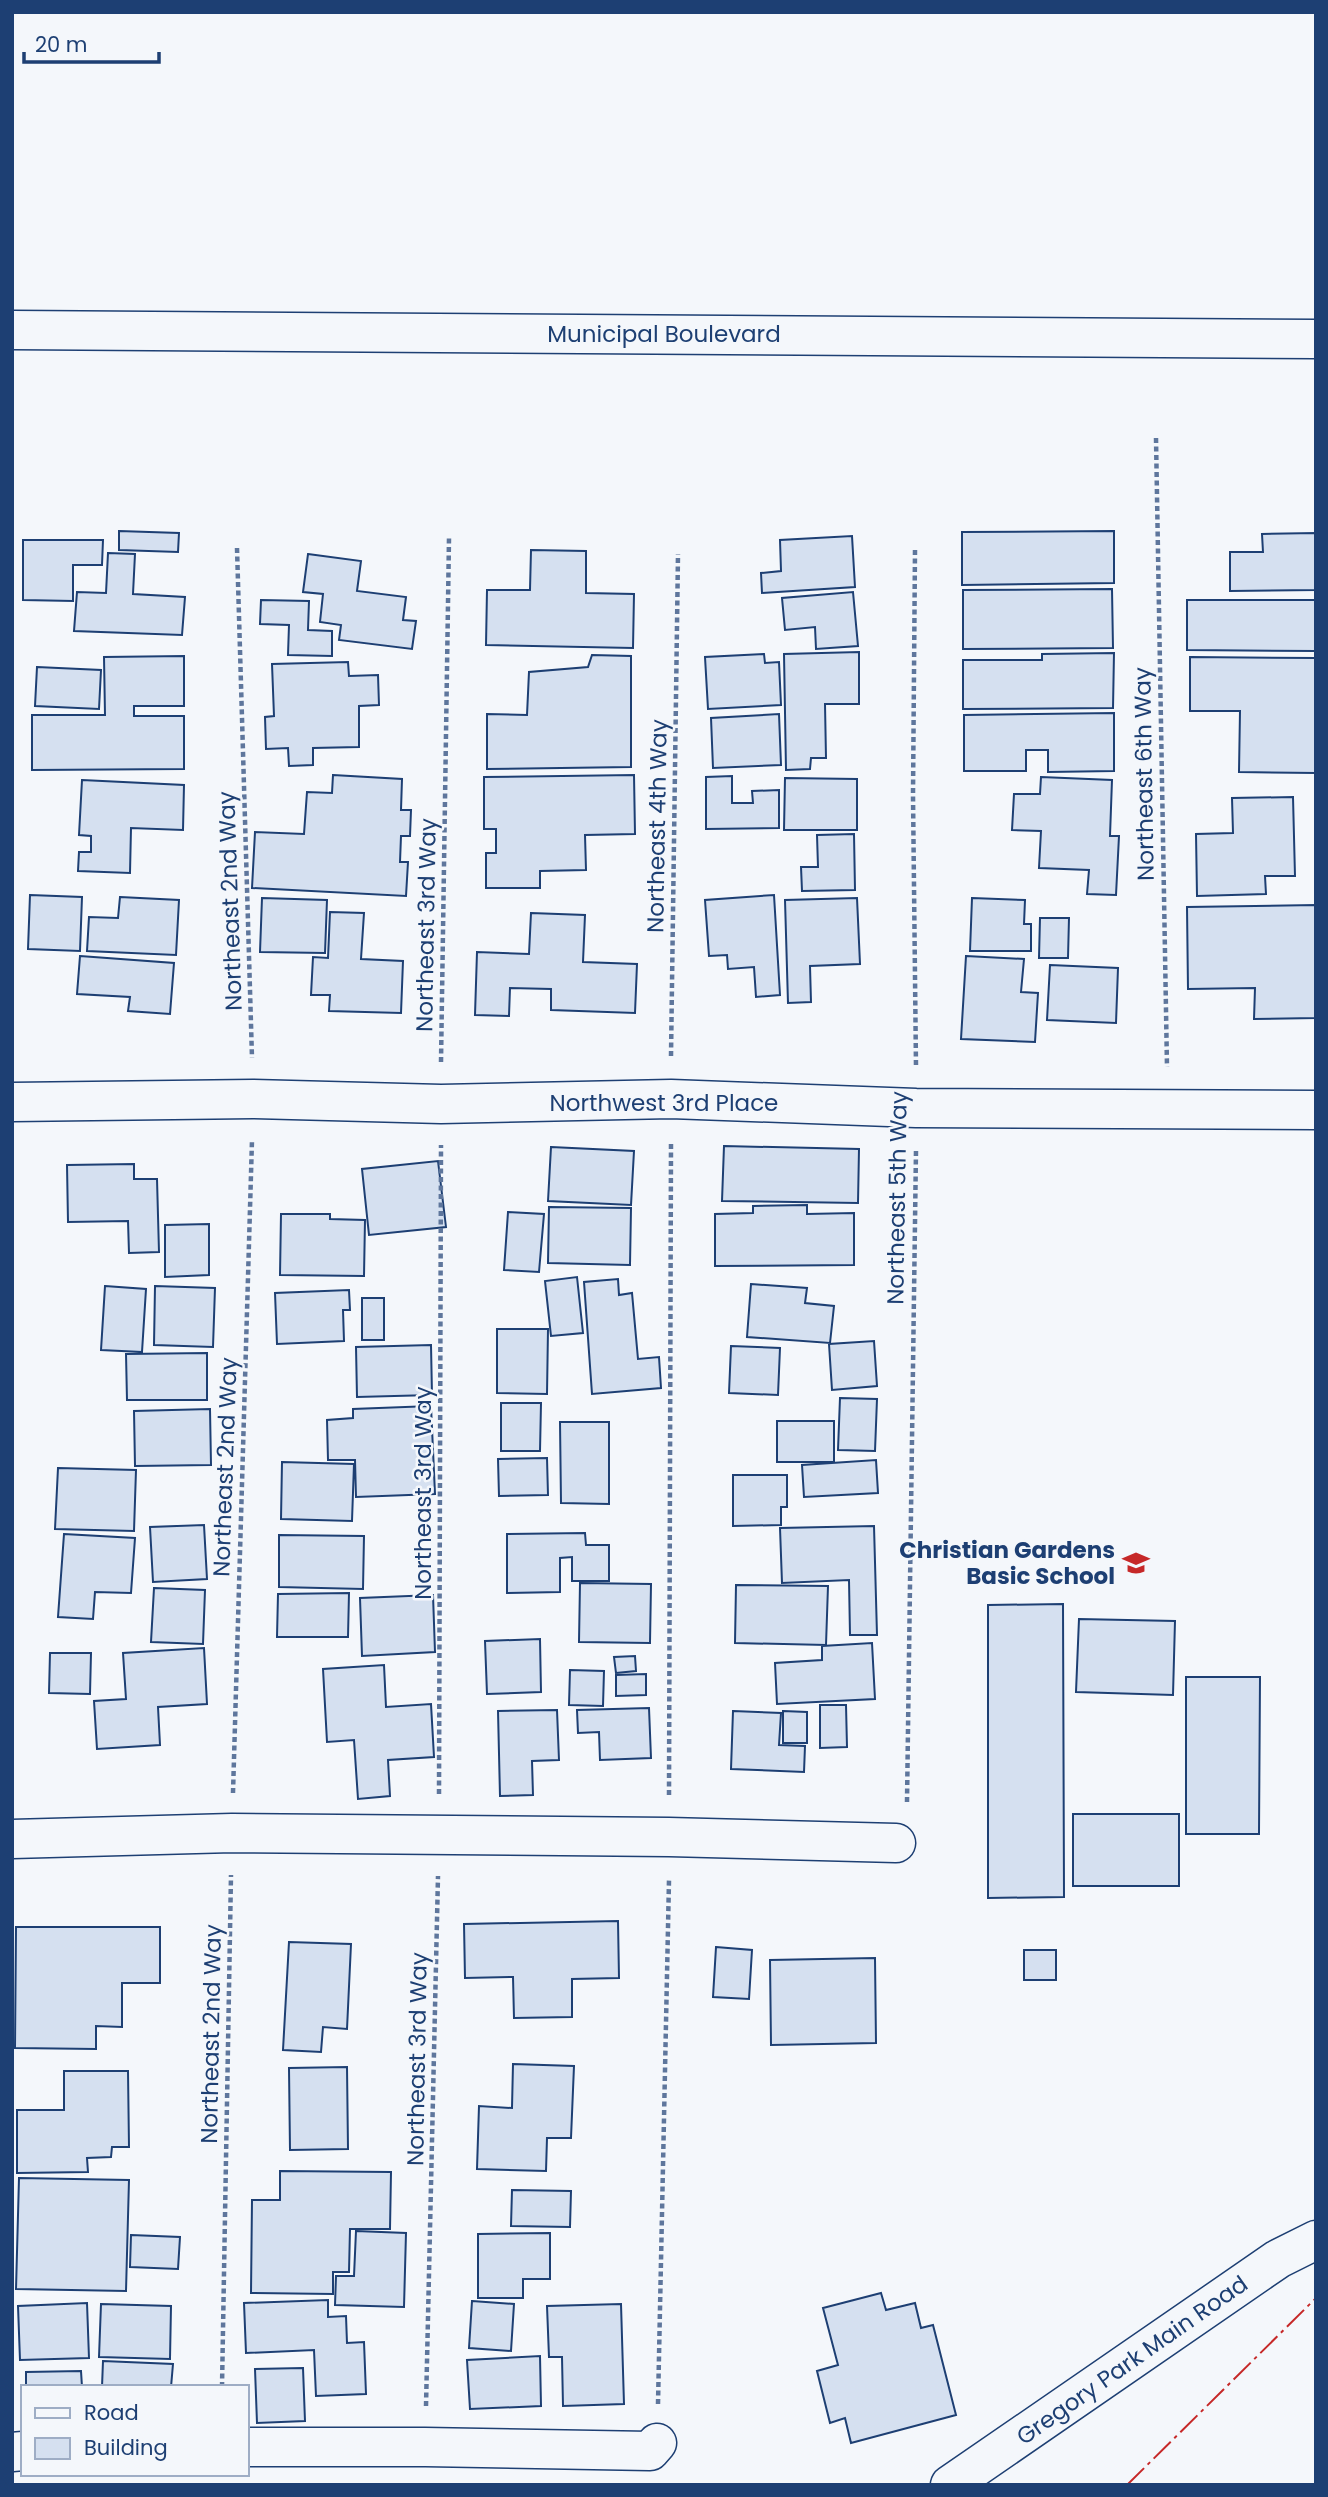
<svg xmlns="http://www.w3.org/2000/svg" width="1328" height="2497" font-family="Poppins,sans-serif">
	<rect width="100%" height="100%" fill="#f4f7fb"/>
	<path fill="#d5e0f0" stroke="#1d3f73" stroke-width="2" d="M119,531L179,533L178,552L119,550Z
		M1114,531V583L962,585V532Z
		M1316,533V590L1230,591V552H1263L1262,534Z
		M852,536L855,587L762,593L761,573L781,571L780,540Z
		M23,540H103L102,565H73V601L23,600Z
		M531,550L586,551V593L634,594L633,648L486,645L487,590H530Z
		M108,553L135,554L133,594L185,597L182,635L74,631L77,592L106,593Z
		M308,554L361,561L357,591L406,597L403,620L416,621L412,649L339,640L341,625L320,622L323,594L303,592Z
		M1112,589L1113,648L963,649V590Z
		M853,592L858,646L816,649L815,627L785,630L782,598Z
		M261,600L309,601L308,630L332,631V656L288,655L289,625L260,624Z
		M1187,600H1316V651L1187,650Z
		M859,652V704H825L826,758H811L810,769L786,770L784,654Z
		M1114,653L1113,708L963,709V660H1042V654Z
		M764,654L765,663L779,662L781,705L708,709L705,657Z
		M592,655L631,656V767L487,769V714L527,715L529,672L588,667Z
		M184,656V706H134V716H184V769L32,770V715H105L104,657Z
		M1190,657L1316,658V773L1239,772L1240,711H1190Z
		M348,662L349,676L378,675L379,705L359,706V747L313,748V765L289,766L288,748L266,749L265,717L274,716L272,664Z
		M37,667L101,670L99,709L35,706Z
		M1114,713V771L1048,772V750H1026V771H964V715Z
		M779,714L781,765L713,768L711,718Z
		M333,775L402,779L401,810H411L410,836H401L400,862H408L406,896L252,888L255,832L304,834L307,792L332,793Z
		M634,775L635,834L585,835L586,870L540,871V888H486V853H496V829H484V777Z
		M732,776V803H753L752,791L779,790V828L706,829V777Z
		M1041,777L1112,780L1110,836H1119L1116,895L1087,894L1089,870L1039,868L1041,831L1012,830L1014,794H1040Z
		M785,778L857,779V830H784Z
		M82,780L184,785L183,830L131,828L130,873L78,871L79,852H91V836L79,835Z
		M1293,797L1295,876H1265L1266,894L1197,896L1196,834L1233,833L1232,798Z
		M854,834L855,890L802,891L801,867H818L817,835Z
		M30,895L82,897L80,951L28,949Z
		M774,895L780,995L756,997L754,967L728,969L727,955L709,956L705,900Z
		M120,897L179,900L176,955L87,951L89,917L118,918Z
		M262,898L327,900L325,953L260,952Z
		M857,898L860,964L810,966L811,1002L788,1003L785,900Z
		M972,898L1025,900L1024,924H1031V951H970Z
		M1316,905V1018L1254,1019L1255,988L1188,989L1187,907Z
		M330,912L364,913L361,959L403,961L401,1013L329,1011L330,995H311L313,957L328,958Z
		M531,913L585,915L583,962L637,964L635,1013L551,1010V989L510,988L509,1016L475,1015L477,952L529,954Z
		M1040,918H1069L1068,958H1039Z
		M80,956L174,963L170,1014L128,1011L130,997L77,994Z
		M966,956L1024,959L1021,992L1038,993L1035,1042L961,1039Z
		M1050,965L1118,968L1116,1023L1047,1020Z
		M724,1146L859,1149L858,1203L722,1201Z
		M551,1147L634,1151L631,1205L548,1201Z
		M438,1161L446,1227L369,1235L362,1169Z
		M134,1164V1179H157L159,1252L129,1253L128,1221L68,1222L67,1165Z
		M807,1205V1214L854,1213V1265L715,1266V1214L753,1213V1206Z
		M549,1207L631,1208L630,1265L548,1263Z
		M508,1212L544,1214L539,1272L504,1270Z
		M281,1214H330V1219L365,1220L364,1276L280,1275Z
		M209,1224V1275L165,1277V1225Z
		M577,1277L583,1333L551,1336L545,1281Z
		M618,1279L619,1295L632,1293L638,1359L659,1357L661,1388L592,1394L584,1282Z
		M751,1284L807,1288L805,1303L834,1306L830,1343L747,1337Z
		M105,1286L146,1289L142,1352L101,1350Z
		M155,1286L215,1288L213,1347L154,1345Z
		M349,1290L350,1310H343L344,1341L277,1344L275,1293Z
		M362,1298H384V1340H362Z
		M497,1329H548L547,1394L497,1393Z
		M874,1341L877,1386L832,1390L829,1344Z
		M431,1345L432,1395L357,1397L356,1347Z
		M731,1346L780,1348L778,1395L729,1393Z
		M207,1353V1400H127L126,1354Z
		M840,1398L877,1399L875,1451L838,1450Z
		M501,1403H541L540,1451H501Z
		M431,1406L435,1494L356,1497L355,1460H328L327,1420L353,1418V1409Z
		M210,1409L211,1465L135,1466L134,1411Z
		M777,1421H834V1462H777Z
		M560,1422H609V1504L561,1503Z
		M547,1458L548,1495L499,1496L498,1459Z
		M876,1460L878,1493L804,1497L802,1465Z
		M282,1462L354,1464L352,1521L281,1519Z
		M58,1468L136,1470L134,1531L55,1529Z
		M733,1475H787V1507H781V1525L733,1526Z
		M204,1525L207,1579L153,1582L150,1527Z
		M874,1526L877,1635H850L849,1580L782,1583L780,1528Z
		M585,1533L586,1545H609V1581H572V1557L560,1558V1592L507,1593V1534Z
		M64,1534L135,1538L131,1593L95,1592L93,1619L58,1617Z
		M279,1535L364,1536L363,1589L279,1587Z
		M580,1583L651,1584L650,1643L579,1642Z
		M736,1585L828,1586L826,1645L735,1643Z
		M154,1588L205,1590L203,1644L151,1642Z
		M349,1593L348,1637H277L278,1594Z
		M433,1595L435,1652L362,1656L360,1598Z
		M1063,1604L1064,1897L988,1898V1605Z
		M1079,1619L1175,1621L1173,1695L1076,1692Z
		M540,1639L541,1692L487,1694L485,1641Z
		M872,1643L875,1699L777,1704L775,1663L822,1660V1646Z
		M204,1648L207,1704L158,1707L160,1745L97,1749L94,1701L126,1699L123,1653Z
		M50,1653H91L90,1694L49,1693Z
		M635,1656L636,1671L616,1673L614,1657Z
		M384,1665L386,1707L431,1704L434,1757L388,1760L390,1796L358,1799L354,1740L327,1742L323,1669Z
		M570,1670L604,1671L603,1706L569,1705Z
		M646,1674V1695L616,1696V1675Z
		M1186,1677H1260L1259,1834H1186Z
		M820,1705H846L847,1747L820,1748Z
		M649,1708L651,1758L600,1760L599,1732L578,1733L577,1710Z
		M557,1710L559,1760L532,1761L533,1795L500,1796L498,1711Z
		M733,1711L781,1713L779,1745L805,1746L804,1772L731,1769Z
		M783,1711L807,1712V1743H783Z
		M1073,1814H1179V1886H1073Z
		M618,1921L619,1978L572,1979V2017L514,2018L513,1977L465,1978L464,1924Z
		M16,1927H160V1983H122V2027L96,2026V2049L15,2048Z
		M289,1942L351,1944L347,2029L323,2027L321,2052L283,2050Z
		M716,1947L752,1950L749,1999L713,1997Z
		M1024,1950H1056V1980H1024Z
		M875,1958L876,2043L771,2045L770,1960Z
		M513,2064L574,2066L571,2138H547L546,2171L477,2169L479,2106L512,2108Z
		M347,2067L348,2149L290,2150L289,2068Z
		M64,2071H128L129,2147H112L111,2157L87,2158L88,2172L17,2173V2110H64Z
		M280,2171L391,2172L390,2229H350L349,2272H333V2294L251,2293L252,2200H280Z
		M19,2178L129,2180L126,2291L16,2289Z
		M512,2190L571,2191L570,2227L511,2226Z
		M356,2231L406,2233L404,2307L335,2305L336,2276H354Z
		M550,2233V2279H523V2298H478V2234Z
		M131,2235L180,2237L178,2269L130,2267Z
		M881,2293L886,2310L915,2303L921,2328L933,2325L956,2415L851,2443L845,2418L830,2423L817,2371L838,2365L823,2308Z
		M328,2300V2317L346,2316L347,2343L364,2342L366,2394L316,2396L314,2350L246,2353L244,2303Z
		M472,2301L514,2304L511,2351L469,2348Z
		M87,2303L89,2358L20,2360L18,2306Z
		M101,2304L171,2306L170,2359L99,2357Z
		M621,2304L624,2404L563,2406L562,2357H549L547,2306Z
		M540,2356L541,2406L470,2409L467,2360Z
		M103,2361L173,2364L171,2387H102Z
		M303,2368L305,2421L257,2423L255,2369Z
		M81,2371L82,2387H26V2372Z"/>
	<g fill="none" stroke-linecap="round" stroke-linejoin="round">
		<defs>
			<path id="street" d="M12,1102L253,1099L441,1104L671,1099L916,1108L1316,1110
				M12,1839L232,1833L669,1837L896,1843
				M247,2447H425L650,2451L657,2443
				M12,2452L23,2451"/>
			<path id="secondary" d="M950,2485L1278,2259L1316,2240"/>
			<path id="primary" d="M12,330L1316,339"/>
		</defs>
		<use href="#street" stroke="#1d3f73" stroke-width="41"/>
		<use href="#secondary" stroke="#1d3f73" stroke-width="41"/>
		<use href="#primary" stroke="#1d3f73" stroke-width="41"/>
		<path stroke="#5e769c" stroke-width="4.5" stroke-dasharray="5 3.5" stroke-linecap="butt" d="M1156,438L1167,1067
			M237,548L252,1058
			M915,550L913,795L916,1067
			M671,1056L678,554
			M441,1062L449,538
			M233,1793L252,1140
			M439,1794L441,1145
			M669,1795L671,1142
			M907,1802L916,1150
			M222,2387L231,1875
			M658,2404L669,1880
			M426,2406L438,1876"/>
		<use href="#street" stroke="#f4f7fb" stroke-width="38"/>
		<use href="#secondary" stroke="#f4f7fb" stroke-width="38"/>
		<use href="#primary" stroke="#f4f7fb" stroke-width="38"/>
		<path stroke="#c62828" stroke-width="2" stroke-dasharray="24 5 3.5 5" stroke-linecap="butt" d="M1127,2485L1316,2298"/>
	</g>
	<defs>
		<symbol id="school-bare" viewBox="-9 -9 18 18"><path d="M0-5L7-2L0 1L-7-2ZM-4 1L0 2.5L4 1V4Q0 6-4 4Z" fill="#c62828" stroke="#f4f7fb" stroke-width="2.5" paint-order="stroke"/></symbol>
	</defs>
	<g fill-rule="evenodd">
		<use href="#school-bare" x="1117" y="1544" width="38" height="38"/>
	</g>
	<g text-anchor="middle" stroke-width="5" stroke-linejoin="round" paint-order="stroke">
		<g font-size="23" fill="#1d3f73" stroke="#f4f7fb">
			<text x="664" y="342">Municipal Boulevard</text>
			<text transform="translate(1144 774) rotate(-91)" y="8">Northeast 6th Way</text>
			<text transform="translate(657 826) rotate(-89)" y="8">Northeast 4th Way</text>
			<text transform="translate(230 901) rotate(-92)" y="8">Northeast 2nd Way</text>
			<text transform="translate(426 925) rotate(-89)" y="8">Northeast 3rd Way</text>
			<text x="664" y="1111">Northwest 3rd Place</text>
			<text transform="translate(897 1198) rotate(-89)" y="8">Northeast 5th Way</text>
			<text transform="translate(225 1467) rotate(-88)" y="8">Northeast 2nd Way</text>
			<text transform="translate(423 1493) rotate(-90)" y="8">Northeast 3rd Way</text>
			<text transform="translate(211 2034) rotate(-89)" y="8">Northeast 2nd Way</text>
			<text transform="translate(417 2059) rotate(-89)" y="8">Northeast 3rd Way</text>
			<text transform="translate(1132 2360) rotate(-35)" y="8">Gregory Park Main Road</text>
		</g>
		<g font-size="23" font-weight="bold" fill="#1d3f73" stroke="#f4f7fb" text-anchor="end">
			<text x="1115" y="1558">Christian Gardens<tspan x="1115" dy="26">Basic School</tspan></text>
		</g>
	</g>
	<rect width="1328" height="2497" fill="none" stroke="#1d3f73" stroke-width="28"/>
	<rect x="21" y="2385" width="228" height="91" fill="#f4f7fb" stroke="#9eadc5" stroke-width="2"/>
	<rect x="35" y="2408" width="35" height="10" fill="#f4f7fb" stroke="#9eadc5" stroke-width="2"/>
	<text x="84" y="2420" font-size="21" fill="#1d3f73">Road</text>
	<rect x="35" y="2438" width="35" height="21" fill="#d5e0f0" stroke="#9eadc5" stroke-width="2"/>
	<text x="84" y="2455" font-size="21" fill="#1d3f73">Building</text>
	<path d="M24 52v10h135v-10" fill="none" stroke="#1d3f73" stroke-width="3.5"/>
	<text x="35" y="52" font-size="21" fill="#1d3f73" stroke="#f4f7fb" stroke-width="5" paint-order="stroke">20 m</text>
</svg>
